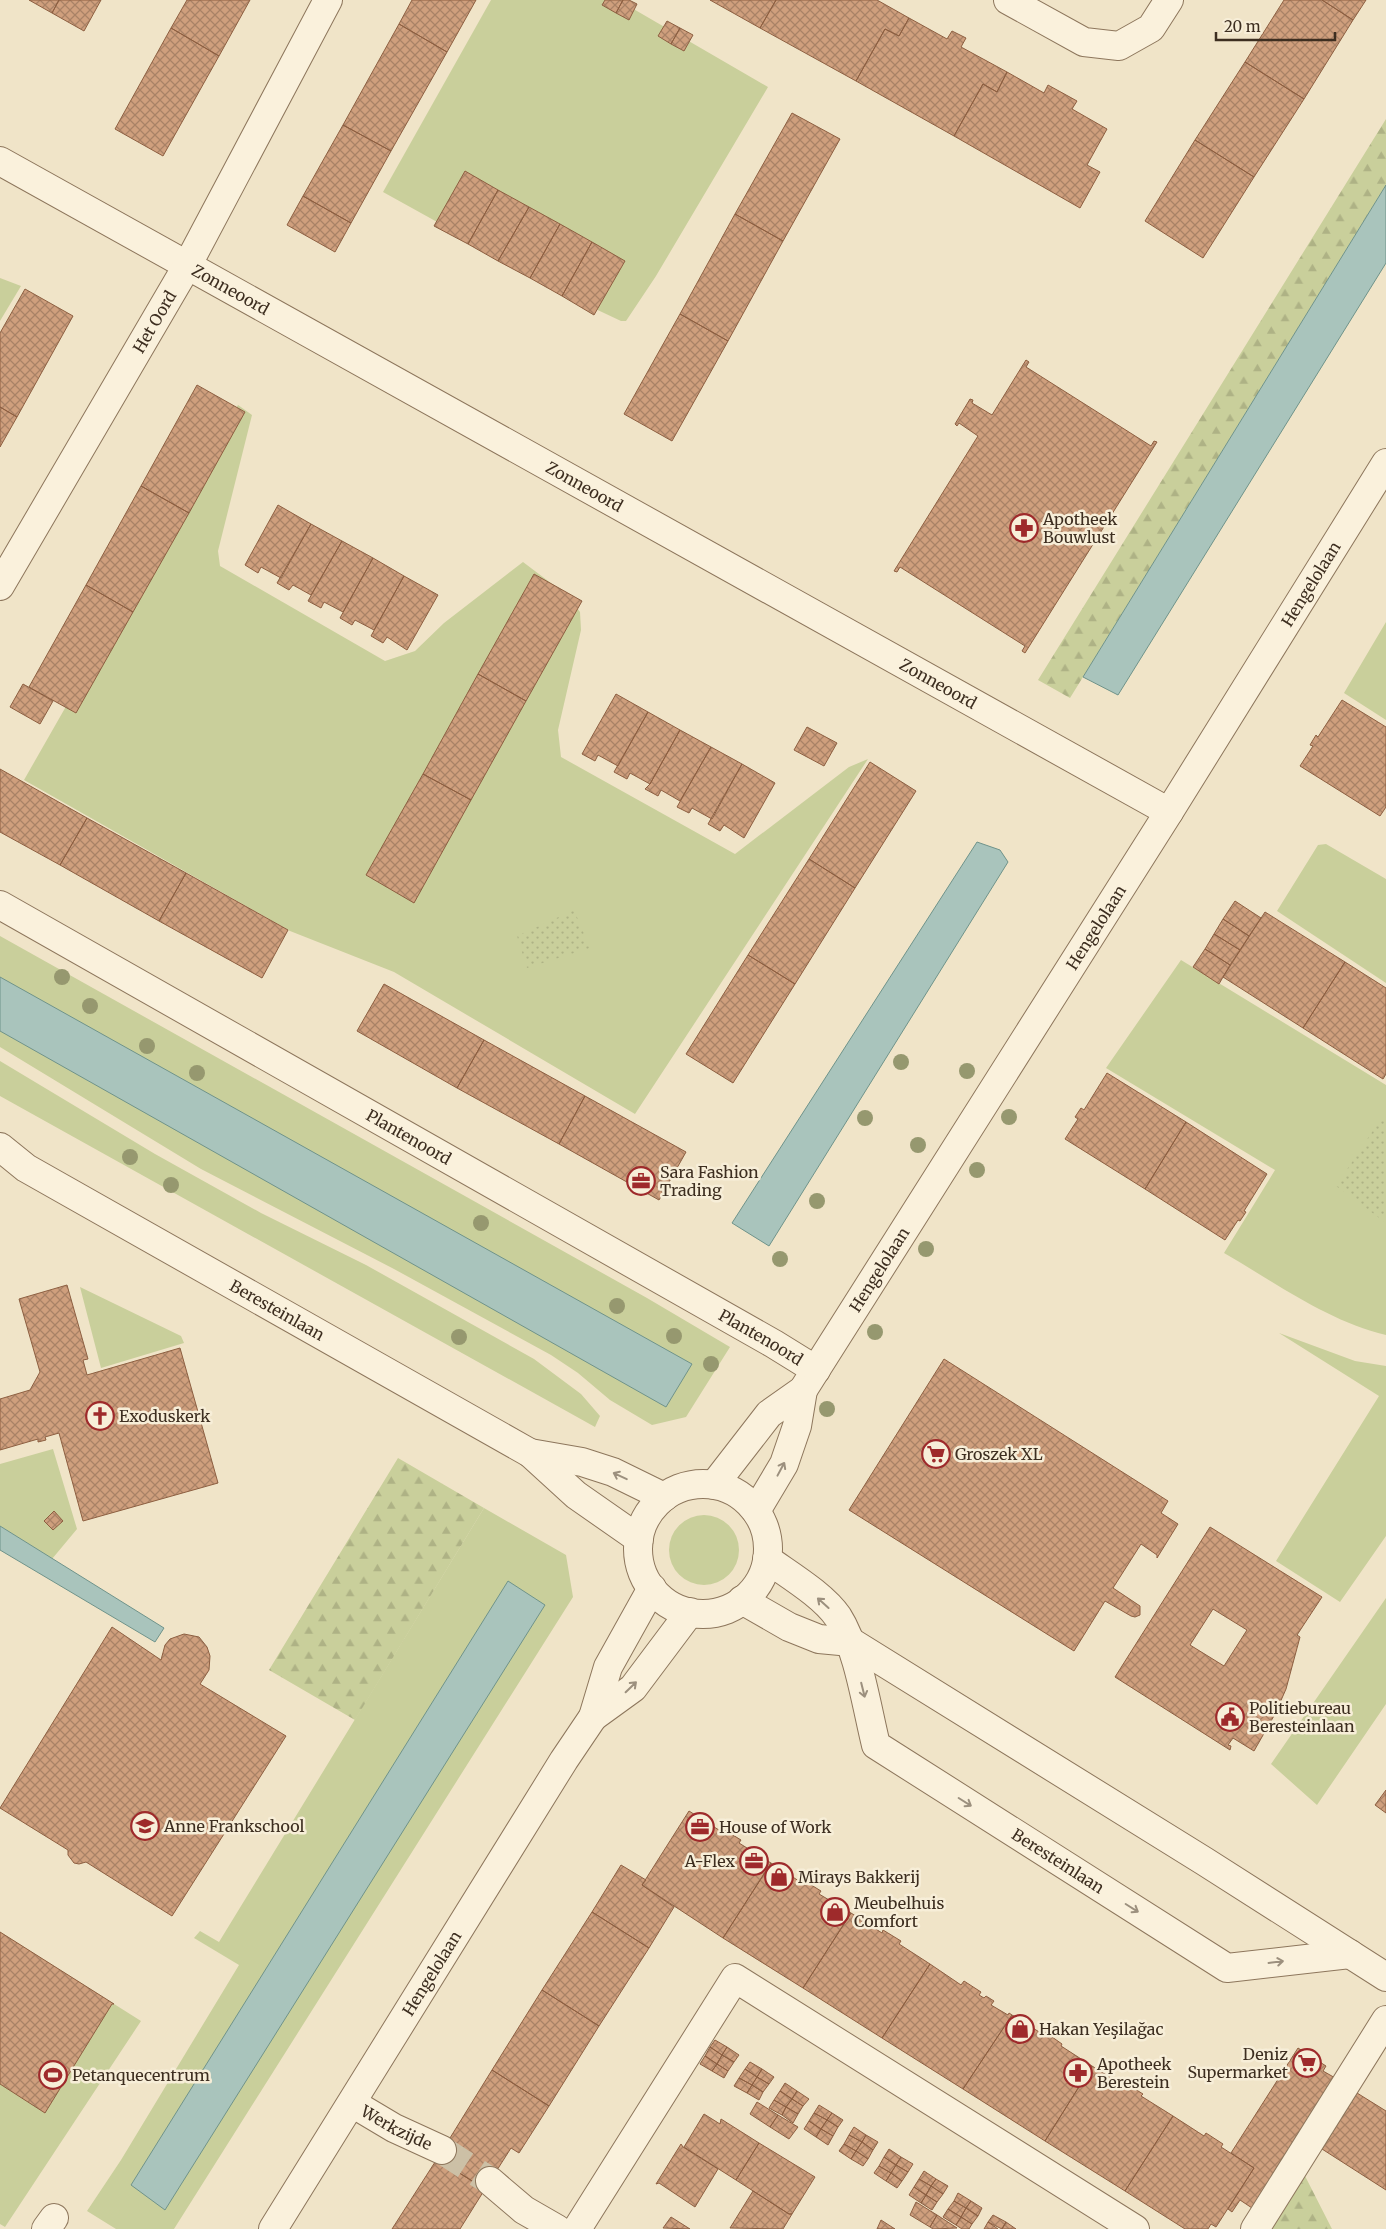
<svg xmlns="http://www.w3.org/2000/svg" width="1386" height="2229" font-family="Merriweather,serif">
	<defs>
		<pattern id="forest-firs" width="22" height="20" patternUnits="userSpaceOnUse" patternTransform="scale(1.25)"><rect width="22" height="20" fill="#c9cf9b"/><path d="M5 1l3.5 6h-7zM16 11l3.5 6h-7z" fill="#aeb285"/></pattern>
		<pattern id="park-dots" width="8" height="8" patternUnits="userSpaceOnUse" patternTransform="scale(1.25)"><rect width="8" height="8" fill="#c9cf9b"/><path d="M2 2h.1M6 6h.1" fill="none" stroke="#aeb285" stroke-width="1.8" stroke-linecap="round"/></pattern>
		<pattern id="building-cross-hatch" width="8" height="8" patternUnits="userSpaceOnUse" patternTransform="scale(1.25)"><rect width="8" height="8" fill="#cf9f7d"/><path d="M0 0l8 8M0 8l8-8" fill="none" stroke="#a98266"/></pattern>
	</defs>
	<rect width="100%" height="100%" fill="#f0e4c8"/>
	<path fill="#c9cf9b" d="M491,0H618L768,87L656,276L626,321H621L587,305L383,192Z
		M0,278L21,286L0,321Z
		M238,405L252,415L218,551L220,566L385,661L415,651L444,623L523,562L568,596L580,612L581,630L558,730L561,757L735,854L849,767L868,759L635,1114L394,972L290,931L24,780Z
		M1386,622V720L1344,693Z
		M1326,844L1386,879V983L1277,911L1318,845Z
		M0,936L647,1298L730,1347L686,1417L652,1425L610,1400L578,1373L551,1355L394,1269L201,1169L0,1047Z
		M1181,960L1386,1085V1335C1327,1321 1276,1283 1224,1253L1275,1170L1106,1068Z
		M0,1061L155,1154L261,1213L366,1265L534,1359L581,1394L600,1416L595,1427L0,1096Z
		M80,1287L181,1336L184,1343L101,1368Z
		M1279,1333L1355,1361L1386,1366V1536L1340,1602L1276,1561L1379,1396Z
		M53,1449L77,1529L52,1559L0,1526V1464Z
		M484,1508L566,1555L573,1597L174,2229H116L87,2211L121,2160L239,1965L194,1938L200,1931L219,1942Z
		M669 1550a35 35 0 1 1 70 0a35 35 0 1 1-70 0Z
		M1386,1598V1704L1317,1805L1271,1764Z
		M0,1932L141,2021L5,2227L0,2224Z"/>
	<path fill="url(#forest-firs)" d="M1386,119V185L1083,677L1070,698L1038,680Z
		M398,1458L484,1508L355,1720L269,1670Z
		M1305,2176L1332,2229H1272Z"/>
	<path fill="url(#park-dots)" d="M574,910L590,948L527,968L517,936Z
		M1386,1111V1223L1336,1186Z"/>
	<path fill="#a9c4bc" stroke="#6f938a" d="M1386,185V263L1118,695L1083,677Z
		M977,842L1000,850L1008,862L769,1246L732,1223Z
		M0,977L692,1364L666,1407L0,1031Z
		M0,1526L164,1628L155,1642L0,1550Z
		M508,1581L545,1605L165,2210L131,2185Z"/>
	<path fill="url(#building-cross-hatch)" stroke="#8d5f41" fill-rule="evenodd" d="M29,0H59L52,13Z
		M59,0H101L84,31L52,13Z
		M187,0H250L219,56L171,28Z
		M412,0H476L447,52L399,24Z
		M605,0H623L616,13L602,5Z
		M623,0H629L637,4L629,20L616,13Z
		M710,0H776L760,28Z
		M776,0H877L909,18L899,36L885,29L856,81L760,28Z
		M1284,0H1322L1353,20L1304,99L1245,62Z
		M1322,0H1366L1353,20Z
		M909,18L947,39L952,31L966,38L961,47L1007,72L997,92L983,84L954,136L856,81L885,29L899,36Z
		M667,21L680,28L671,44L658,36Z
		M399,24L447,52L391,151L343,125Z
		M171,28L219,56L163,156L115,129Z
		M680,28L693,35L684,51L671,44Z
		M1245,62L1304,99L1254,177L1195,140Z
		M1007,72L1044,93L1048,85L1077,101L1072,109L1107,129L1087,165L1100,172L1080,208L954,136L983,84L997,92Z
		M792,113L840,139L783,241L735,214Z
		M343,125L391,151L351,223L303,196Z
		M1195,140L1254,177L1203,258L1145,221Z
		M465,171L498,190L468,244L434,226Z
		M498,190L529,207L498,261L468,244Z
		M303,196L351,223L335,252L287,225Z
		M529,207L560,224L530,278L498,261Z
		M735,214L783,241L728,341L680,314Z
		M560,224L592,242L562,296L530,278Z
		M592,242L625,261L594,315L562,296Z
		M25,289L73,316L17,417L0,407V333Z
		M680,314L728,341L672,441L624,414Z
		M1026,360L1029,362L1026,367L1151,446L1154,441L1157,442L1025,653L1022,651L1025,646L900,567L897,572L894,571L978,436L959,423L957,426L955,424L970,399L973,400L972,403L992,415Z
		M197,385L245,412L189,513L141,486Z
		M0,407L17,417L0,447Z
		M141,486L189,513L133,612L86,585Z
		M278,505L311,524L281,578L261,567L258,573L245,565Z
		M311,524L342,541L311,595L293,585L289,590L277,583Z
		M342,541L373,558L343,612L324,602L321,608L308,601Z
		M373,558L404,576L374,630L355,620L352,625L340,618Z
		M534,574L582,601L526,701L478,674Z
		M404,576L438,595L407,650L387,637L383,643L371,636Z
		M86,585L133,612L76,713L29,687Z
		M478,674L526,701L471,800L423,774Z
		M23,684L53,701L40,724L10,707Z
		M616,694L648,712L618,766L598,755L595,761L582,754Z
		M1342,700L1386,727V807L1380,816L1300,766L1313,746L1310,745L1316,735L1318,737Z
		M648,712L680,730L650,784L630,773L627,779L614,772Z
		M807,727L837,743L824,766L794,750Z
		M680,730L711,747L680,801L661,790L658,796L645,789L650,784Z
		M711,747L742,764L712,819L692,808L689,813L677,807Z
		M870,762L916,791L855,888L809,859Z
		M742,764L775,783L744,838L724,825L720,831L708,824Z
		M0,769L87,818L60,865L0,832Z
		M423,774L471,800L414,903L366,875Z
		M87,818L186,873L159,921L60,865Z
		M809,859L855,888L795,984L748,955Z
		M186,873L288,930L262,978L159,921Z
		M1235,901L1261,918L1249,936L1223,919Z
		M1265,912L1345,962L1303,1028L1223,977Z
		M1223,919L1249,936L1240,950L1214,934Z
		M1214,934L1240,950L1230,965L1205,949Z
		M1205,949L1230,965L1219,984L1193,967Z
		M748,955L795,984L733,1083L686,1054Z
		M1345,962L1386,988V1074L1383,1079L1303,1028Z
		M384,984L484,1040L457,1088L357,1031Z
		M484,1040L585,1096L559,1144L457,1088Z
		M1107,1073L1186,1122L1145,1189L1065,1139L1078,1119L1075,1117L1081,1108L1084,1110Z
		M585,1096L686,1152L659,1200L559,1144Z
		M1186,1122L1267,1174L1244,1211L1246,1212L1240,1221L1238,1220L1225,1240L1145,1189Z
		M67,1285L88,1359L83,1360L87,1375L180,1348L218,1483L83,1521L59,1433L45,1437L46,1440L38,1442V1439L0,1450V1399L30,1390L40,1372L19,1299Z
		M944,1359L1168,1501L1161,1513L1178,1524L1157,1558V1555L1141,1544L1113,1588L1140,1606V1615L1135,1617L1131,1616L1105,1601L1074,1651L849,1510Z
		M54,1511L63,1521L53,1530L44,1521Z
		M1210,1527L1322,1597L1297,1635L1300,1637L1286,1689L1275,1714L1254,1751L1233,1738L1228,1745L1231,1746L1230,1750L1115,1677ZM1213,1609L1247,1630L1224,1666L1190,1645Z
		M112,1627L161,1660L165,1645L170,1639L184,1634L199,1637L207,1647L210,1656L209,1670L200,1684L286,1736L172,1916L86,1862L79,1864L74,1863L68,1855V1850L0,1808Z
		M1386,1790V1813L1375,1805Z
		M689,1811L722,1832L723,1829L741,1840L739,1843L771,1863L723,1938L642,1885Z
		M771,1863L802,1883L803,1880L821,1891L819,1894L851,1913L803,1988L723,1938Z
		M621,1865L646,1880L642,1885L674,1907L649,1948L592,1912Z
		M592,1912L649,1948L599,2026L542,1990Z
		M851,1913L882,1933L883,1930L901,1941L899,1944L930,1964L882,2038L803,1988Z
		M0,1932L114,2004H112L45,2113L0,2084Z
		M930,1964L961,1985L964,1981L981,1992L979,1995L984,1998L986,1996L994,2001L991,2005L1008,2015L1009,2013L1012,2015L963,2089L882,2038Z
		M542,1990L599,2026L549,2106L492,2070Z
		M1012,2015L1044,2035L1045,2032L1062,2044L1061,2046L1092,2066L1045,2141L963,2089Z
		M715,2040L727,2047L722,2055L710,2047Z
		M710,2047L722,2055L717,2064L705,2056Z
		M727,2047L739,2055L734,2062L722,2055Z
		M1298,2048L1326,2066L1323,2071L1337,2079L1255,2210L1240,2200L1232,2212L1228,2209L1254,2168L1231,2153Z
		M722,2055L734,2062L728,2071L717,2064Z
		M705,2056L717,2064L712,2071L700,2064Z
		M750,2062L762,2069L757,2077L745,2069Z
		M717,2064L728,2071L724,2078L712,2071Z
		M1092,2066L1124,2086L1125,2083L1143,2094L1141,2096L1173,2116L1125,2191L1045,2141Z
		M745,2069L757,2077L752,2085L739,2078Z
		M762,2069L774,2077L769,2084L757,2077Z
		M492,2070L549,2106L519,2153L511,2148L485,2189L437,2159Z
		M757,2077L769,2084L763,2092L752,2085Z
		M739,2078L752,2085L747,2093L734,2086Z
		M785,2083L797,2091L792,2099L780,2091Z
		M752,2085L763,2092L759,2100L747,2093Z
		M780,2091L792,2099L786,2107L774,2100Z
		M797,2091L809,2099L803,2106L792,2099Z
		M1357,2093L1386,2111V2190L1322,2149Z
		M792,2099L803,2106L798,2114L786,2107Z
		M774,2100L786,2107L782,2115L769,2108Z
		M757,2102L778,2115L770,2127L750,2114Z
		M819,2105L832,2113L827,2120L814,2113Z
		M786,2107L798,2114L793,2123L782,2115Z
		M814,2113L827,2120L821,2129L809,2121Z
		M832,2113L843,2120L838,2127L827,2120Z
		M704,2114L720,2124L721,2119L759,2143L736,2180L684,2147Z
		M778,2115L798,2127L789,2139L770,2127Z
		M1173,2116L1204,2136L1206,2133L1223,2144L1221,2147L1254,2168L1216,2227L1211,2224L1208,2229H1185L1125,2191Z
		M827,2120L838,2127L833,2136L821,2129Z
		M809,2121L821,2129L816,2137L804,2129Z
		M854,2127L866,2135L862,2142L849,2135Z
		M821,2129L833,2136L828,2145L816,2137Z
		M849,2135L862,2142L856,2151L844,2144Z
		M866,2135L878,2142L873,2150L862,2142Z
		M862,2142L873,2150L868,2159L856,2151Z
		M759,2143L815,2177L792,2214H789L736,2180Z
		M681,2144L683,2147L718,2169L695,2207L659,2183L656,2184Z
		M844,2144L856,2151L851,2159L839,2151Z
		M889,2149L901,2157L896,2165L884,2157Z
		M856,2151L868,2159L863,2166L851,2159Z
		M884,2157L896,2165L891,2173L879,2166Z
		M901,2157L913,2164L908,2172L896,2165Z
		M437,2159L485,2189L460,2229H392Z
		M896,2165L908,2172L902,2181L891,2173Z
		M879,2166L891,2173L886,2181L874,2173Z
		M924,2171L936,2179L931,2186L919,2179Z
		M891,2173L902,2181L897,2188L886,2181Z
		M919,2179L931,2186L926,2195L914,2187Z
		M936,2179L948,2186L943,2194L931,2186Z
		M931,2186L943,2194L937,2202L926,2195Z
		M914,2187L926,2195L921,2203L909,2195Z
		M753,2191L789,2214H792L783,2229L730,2228Z
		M958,2193L971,2201L966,2208L954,2201Z
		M926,2195L937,2202L932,2210L921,2203Z
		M954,2201L966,2208L961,2217L948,2209Z
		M971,2201L982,2208L978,2216L966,2208Z
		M916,2202L937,2215L930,2227L910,2215Z
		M966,2208L978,2216L972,2224L961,2217Z
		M948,2209L961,2217L956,2225L943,2217Z
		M937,2215L957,2228L933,2229L930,2227Z
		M993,2215L1006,2222L1002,2229L988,2222Z
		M671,2217L690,2229L663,2228Z
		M961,2217L972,2224L969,2229H962L956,2225Z
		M881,2220L895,2229H877Z
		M988,2222L998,2229H984Z
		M1006,2222L1016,2229H1002Z"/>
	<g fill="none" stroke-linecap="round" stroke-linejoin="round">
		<path stroke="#ccc0a6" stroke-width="28" stroke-dasharray="28 14" stroke-linecap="butt" d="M442,2150L490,2181"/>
		<defs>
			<g id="minor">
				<path d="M1008,0L1084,42L1119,46L1151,28L1169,0"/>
				<path id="s1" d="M0,161L1169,812"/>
				<path id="s2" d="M0,586L187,266L328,0"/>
				<path id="s3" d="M0,905L774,1344L816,1370"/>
				<path id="s4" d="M0,1147L26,1168L530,1453L576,1495L639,1539"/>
				<path d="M530,1453L582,1462L613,1472L664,1497"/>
				<circle cx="703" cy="1549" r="65"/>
				<path id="s5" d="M714,1485L769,1414L803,1390L1169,812L1386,463"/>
				<path d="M756,1511L784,1464L797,1426L803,1390"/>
				<path id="s6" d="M767,1559C789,1575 823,1595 838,1617C858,1648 867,1709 876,1745L1227,1968L1350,1954"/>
				<path d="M742,1600L789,1627L819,1639L851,1642L1204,1861L1386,1977"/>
				<path d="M593,1717L633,1688L690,1612"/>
				<path id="s7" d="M352,2103L394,2128L442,2150"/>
				<path d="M490,2181L524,2210L557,2229"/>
				<path d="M46,2229L54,2218"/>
				<path id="s8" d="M273,2229L564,1760L593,1717L608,1667L652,1588"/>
				<path d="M577,2229L735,1978L1135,2229"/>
				<path d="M1255,2229L1386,2020"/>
			</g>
		</defs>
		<use href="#minor" stroke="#8d765c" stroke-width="30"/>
		<use href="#minor" stroke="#faf1dc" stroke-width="28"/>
	</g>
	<g fill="#96986f">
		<circle cx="62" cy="977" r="8"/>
		<circle cx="90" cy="1006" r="8"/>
		<circle cx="147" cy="1046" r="8"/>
		<circle cx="901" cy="1062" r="8"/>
		<circle cx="967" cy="1071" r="8"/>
		<circle cx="197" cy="1073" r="8"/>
		<circle cx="1009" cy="1117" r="8"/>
		<circle cx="865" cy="1118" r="8"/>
		<circle cx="918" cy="1145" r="8"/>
		<circle cx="130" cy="1157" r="8"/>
		<circle cx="977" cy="1170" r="8"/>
		<circle cx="171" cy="1185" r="8"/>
		<circle cx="817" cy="1201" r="8"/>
		<circle cx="481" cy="1223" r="8"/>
		<circle cx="926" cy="1249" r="8"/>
		<circle cx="780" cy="1259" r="8"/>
		<circle cx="617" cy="1306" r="8"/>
		<circle cx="875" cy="1332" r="8"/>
		<circle cx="674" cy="1336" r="8"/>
		<circle cx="459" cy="1337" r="8"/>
		<circle cx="711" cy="1364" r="8"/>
		<circle cx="827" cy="1409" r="8"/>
	</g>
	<defs><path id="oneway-shaft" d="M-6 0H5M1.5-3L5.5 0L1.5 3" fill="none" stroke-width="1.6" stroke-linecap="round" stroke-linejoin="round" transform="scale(1.25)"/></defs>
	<g stroke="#9c907e">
		<use href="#oneway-shaft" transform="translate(781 1469) rotate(-62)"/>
		<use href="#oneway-shaft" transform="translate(620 1476) rotate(-155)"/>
		<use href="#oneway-shaft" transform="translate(823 1603) rotate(-138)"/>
		<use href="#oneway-shaft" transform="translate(631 1687) rotate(-44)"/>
		<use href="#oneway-shaft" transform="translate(863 1690) rotate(76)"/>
		<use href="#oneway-shaft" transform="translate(965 1802) rotate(32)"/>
		<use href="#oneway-shaft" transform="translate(1132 1908) rotate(32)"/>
		<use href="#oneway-shaft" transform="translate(1276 1962) rotate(-7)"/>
	</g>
	<defs>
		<symbol id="pharmacy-ring" viewBox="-11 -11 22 22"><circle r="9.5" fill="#f7eed8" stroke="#9e2a2b" stroke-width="1.5"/><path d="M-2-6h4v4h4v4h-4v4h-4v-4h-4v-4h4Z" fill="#9e2a2b"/></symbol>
		<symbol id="office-ring" viewBox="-11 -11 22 22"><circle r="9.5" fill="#f7eed8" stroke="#9e2a2b" stroke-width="1.5"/><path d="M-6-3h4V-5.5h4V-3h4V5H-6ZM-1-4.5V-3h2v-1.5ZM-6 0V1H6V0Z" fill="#9e2a2b"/></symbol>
		<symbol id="church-ring" viewBox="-11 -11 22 22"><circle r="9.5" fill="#f7eed8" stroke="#9e2a2b" stroke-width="1.5"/><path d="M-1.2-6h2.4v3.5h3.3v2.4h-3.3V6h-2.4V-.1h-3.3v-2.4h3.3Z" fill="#9e2a2b"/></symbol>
		<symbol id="supermarket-ring" viewBox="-11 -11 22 22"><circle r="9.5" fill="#f7eed8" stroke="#9e2a2b" stroke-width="1.5"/><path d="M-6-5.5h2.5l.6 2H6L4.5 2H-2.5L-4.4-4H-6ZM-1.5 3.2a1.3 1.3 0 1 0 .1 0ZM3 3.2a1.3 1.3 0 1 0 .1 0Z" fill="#9e2a2b"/></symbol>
		<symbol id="civic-ring" viewBox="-11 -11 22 22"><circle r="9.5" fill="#f7eed8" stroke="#9e2a2b" stroke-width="1.5"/><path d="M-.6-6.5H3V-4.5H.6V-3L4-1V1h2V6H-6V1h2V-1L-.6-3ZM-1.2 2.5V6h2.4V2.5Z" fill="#9e2a2b"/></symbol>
		<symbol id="school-ring" viewBox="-11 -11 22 22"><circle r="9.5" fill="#f7eed8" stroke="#9e2a2b" stroke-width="1.5"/><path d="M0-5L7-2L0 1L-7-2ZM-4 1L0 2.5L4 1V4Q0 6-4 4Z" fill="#9e2a2b"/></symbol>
		<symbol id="shop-ring" viewBox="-11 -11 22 22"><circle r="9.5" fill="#f7eed8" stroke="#9e2a2b" stroke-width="1.5"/><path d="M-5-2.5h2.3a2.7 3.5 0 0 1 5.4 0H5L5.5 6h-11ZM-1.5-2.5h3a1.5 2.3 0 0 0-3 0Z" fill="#9e2a2b"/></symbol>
		<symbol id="stadium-ring" viewBox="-11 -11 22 22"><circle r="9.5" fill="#f7eed8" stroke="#9e2a2b" stroke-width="1.5"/><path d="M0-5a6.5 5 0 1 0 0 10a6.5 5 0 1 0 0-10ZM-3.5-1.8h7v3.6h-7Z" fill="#9e2a2b"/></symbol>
	</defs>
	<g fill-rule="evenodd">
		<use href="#pharmacy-ring" x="1008" y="512" width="32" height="32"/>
		<use href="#office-ring" x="625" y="1165" width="32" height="32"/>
		<use href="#church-ring" x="84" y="1400" width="32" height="32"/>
		<use href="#supermarket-ring" x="920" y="1438" width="32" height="32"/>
		<use href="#civic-ring" x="1214" y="1701" width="32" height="32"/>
		<use href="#school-ring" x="129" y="1810" width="32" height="32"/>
		<use href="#office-ring" x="684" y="1811" width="32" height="32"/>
		<use href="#office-ring" x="738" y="1845" width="32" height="32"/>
		<use href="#shop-ring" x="763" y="1861" width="32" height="32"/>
		<use href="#shop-ring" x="819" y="1896" width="32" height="32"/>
		<use href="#shop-ring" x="1004" y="2013" width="32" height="32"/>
		<use href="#supermarket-ring" x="1291" y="2047" width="32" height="32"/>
		<use href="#pharmacy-ring" x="1062" y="2057" width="32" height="32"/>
		<use href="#stadium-ring" x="37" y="2059" width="32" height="32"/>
	</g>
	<g text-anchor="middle" stroke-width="5" stroke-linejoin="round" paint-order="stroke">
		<g font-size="16" fill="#3d2e20" stroke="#f7eed8">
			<text dy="6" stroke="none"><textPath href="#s1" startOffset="264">Zonneoord</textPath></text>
			<text dy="6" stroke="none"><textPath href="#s2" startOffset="306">Het Oord</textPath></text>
			<text dy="6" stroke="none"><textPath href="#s1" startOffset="669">Zonneoord</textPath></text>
			<text dy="6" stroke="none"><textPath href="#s5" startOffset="1084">Hengelolaan</textPath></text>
			<text dy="6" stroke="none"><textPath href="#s1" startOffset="1074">Zonneoord</textPath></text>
			<text dy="6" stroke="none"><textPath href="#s5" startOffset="679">Hengelolaan</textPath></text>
			<text dy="6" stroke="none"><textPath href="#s3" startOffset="470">Plantenoord</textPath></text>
			<text dy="6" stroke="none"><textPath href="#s5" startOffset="274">Hengelolaan</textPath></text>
			<text dy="6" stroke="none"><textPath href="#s4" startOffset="322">Beresteinlaan</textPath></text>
			<text dy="6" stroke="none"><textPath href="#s3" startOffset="875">Plantenoord</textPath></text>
			<text dy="6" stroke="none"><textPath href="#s6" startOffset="442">Beresteinlaan</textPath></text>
			<text dy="6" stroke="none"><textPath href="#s8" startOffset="301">Hengelolaan</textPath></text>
			<text dy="6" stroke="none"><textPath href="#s7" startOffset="51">Werkzijde</textPath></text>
		</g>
		<g font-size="16" fill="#3d2e20" stroke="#f7eed8" text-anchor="start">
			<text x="1043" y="525">Apotheek<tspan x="1043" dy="18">Bouwlust</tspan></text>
			<text x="660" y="1178">Sara Fashion<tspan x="660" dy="18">Trading</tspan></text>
			<text x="119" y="1422">Exoduskerk</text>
			<text x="955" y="1460">Groszek XL</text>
			<text x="1249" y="1714">Politiebureau<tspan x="1249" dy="18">Beresteinlaan</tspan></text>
			<text x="164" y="1832">Anne Frankschool</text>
			<text x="719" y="1833">House of Work</text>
			<text x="735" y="1867" text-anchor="end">A-Flex</text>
			<text x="798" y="1883">Mirays Bakkerij</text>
			<text x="854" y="1909">Meubelhuis<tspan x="854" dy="18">Comfort</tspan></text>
			<text x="1039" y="2035">Hakan Yeşilağac</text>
			<text x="1288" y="2060" text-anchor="end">Deniz<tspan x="1288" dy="18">Supermarket</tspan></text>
			<text x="1097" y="2070">Apotheek<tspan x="1097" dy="18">Berestein</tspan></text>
			<text x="72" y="2081">Petanquecentrum</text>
		</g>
	</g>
	<path d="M1216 32v8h119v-8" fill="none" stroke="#3d2e20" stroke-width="2.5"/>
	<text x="1224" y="32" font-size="15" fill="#3d2e20" stroke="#f7eed8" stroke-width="4" paint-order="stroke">20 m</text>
</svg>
